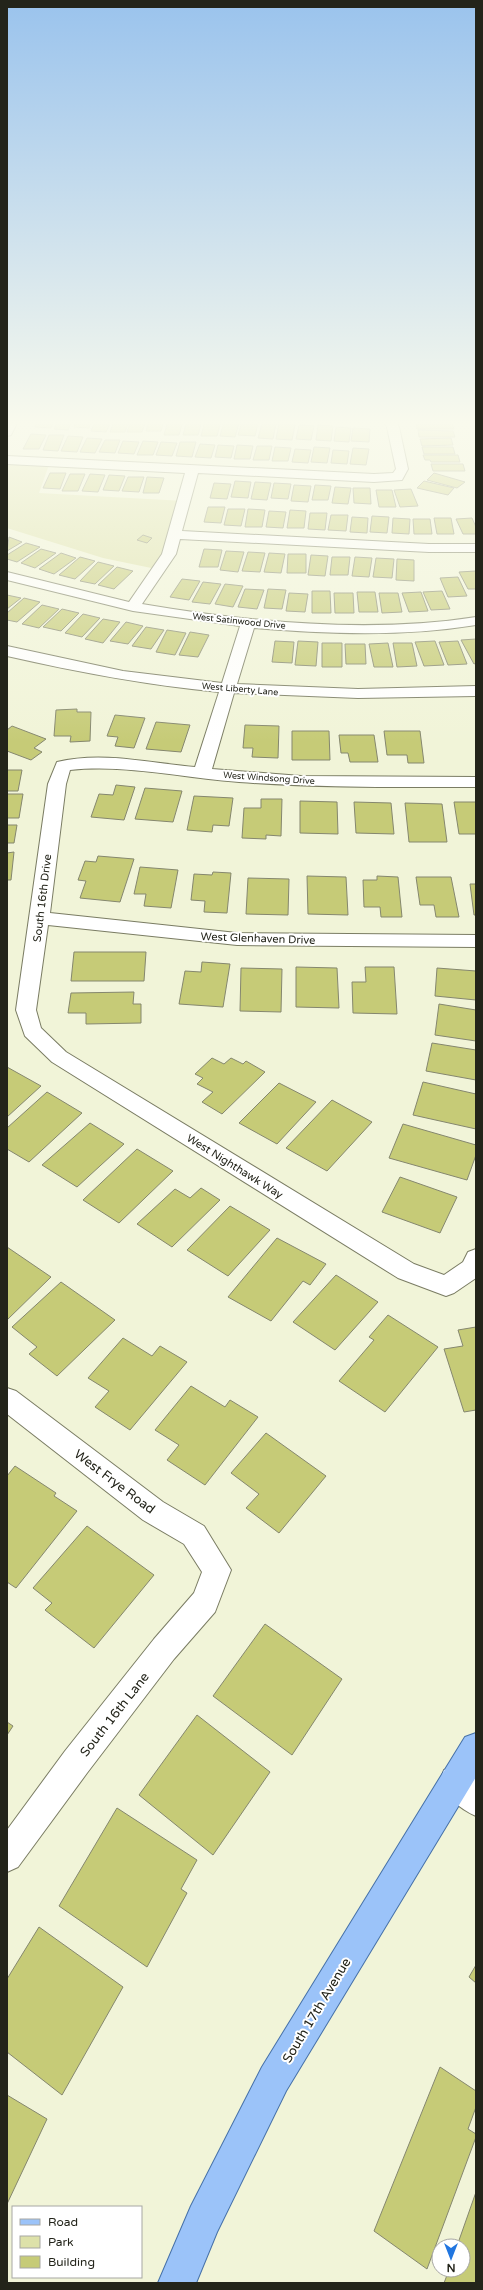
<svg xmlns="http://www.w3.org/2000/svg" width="483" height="2290" font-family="'Varela Round',sans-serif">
	<rect width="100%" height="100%" fill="#f1f4d8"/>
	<path fill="#dde1a9" d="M7,460L50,462L39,493L184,501L161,570L103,558L7,528Z"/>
	<path fill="#c6cb77" stroke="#85876e" d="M38,421H54L51,428L35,427Z
		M58,421H72L68,430L54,429Z
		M76,421H91L89,428L74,427Z
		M95,421H111L106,432L91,431Z
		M114,421H129L125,432H110Z
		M131,421H146L142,432H127Z
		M149,421H164L161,431H146Z
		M168,421H183L179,435H164Z
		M187,421H202L198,435H183Z
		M205,421H221L217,436H201Z
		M224,422L239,423L235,437L220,436Z
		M242,422L258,423L255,436L238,435Z
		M416,423H452L454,429H417Z
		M262,424H276L273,439L258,438Z
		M279,424L295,425L292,440L276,439Z
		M299,425L314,426L311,440L296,439Z
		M318,425L333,426L331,441L316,440Z
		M336,427L351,428L349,442L334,441Z
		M353,428L370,429L369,442L351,441Z
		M418,430L453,431L455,437H419Z
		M31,434L46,435L39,449H23Z
		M49,435H64L58,451L43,450Z
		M68,436L83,437L77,452L61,451Z
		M87,438L102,439L95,453L80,452Z
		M451,438L453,445L422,446L420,439Z
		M105,440H120L115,453L99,452Z
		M123,441L139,442L134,454L118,453Z
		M143,441L158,442L153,455H137Z
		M161,442L177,443L172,456L156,455Z
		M180,442H196L192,457L176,456Z
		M200,444L215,445L211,458L195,457Z
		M218,445L234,446L231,458L215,457Z
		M237,445L253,446L250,459H234Z
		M257,446H272L269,460H253Z
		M275,447L291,448L288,461H272Z
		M314,447L330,448L327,463L311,462Z
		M422,447H453L455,454H424Z
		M353,448L369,449L366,465L350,464Z
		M295,449L311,450L308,463L292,462Z
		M333,450L349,451L347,464L331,463Z
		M423,455H458L460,462H431L430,460H425Z
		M431,464H463L465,471H433Z
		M50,473H66L60,489L43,488Z
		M434,473L465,482L457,488L427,480Z
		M70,474H85L78,491H62Z
		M90,474L105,475L98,492L82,491Z
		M109,475L125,476L119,491L103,490Z
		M128,477H144L139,492L122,491Z
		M147,477L164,478L159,493H143Z
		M235,481L251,482L248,498L231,497Z
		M424,481L454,488L448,495L417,488Z
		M255,482L271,483L267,500L251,499Z
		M214,483L231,484L227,499L210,498Z
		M274,483L291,484L288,499L271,498Z
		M294,485L311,486L308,502L291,501Z
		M315,485L331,486L328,500H312Z
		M335,487L351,488L348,504L332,503Z
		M353,488H370L371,504L354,503Z
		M411,489L418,506L400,507L394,490Z
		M376,490H392L396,507H379Z
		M208,507H225L221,523L204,522Z
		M228,509H245L241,526L224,525Z
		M248,509L265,510L262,527H245Z
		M290,510L306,511L304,528H287Z
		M269,511L286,512L283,528L266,527Z
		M310,513H327L325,530L308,529Z
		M331,515H348L346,531L328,530Z
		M372,516L389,517L387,533L370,532Z
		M352,517L368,518L367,533L350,532Z
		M393,518L410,519L409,534L392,533Z
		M434,518H451L454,534H437Z
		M472,518L476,527V534H463L456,519Z
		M413,519H430L432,534H414Z
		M143,535L152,538L147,543L137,540Z
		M9,537L22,542L7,551Z
		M26,543L40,547L17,562L7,559V555Z
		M41,549L56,553L35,568L21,563Z
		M204,549L222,550L218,567H199Z
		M226,551L244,552L238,572L220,570Z
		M248,552L265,553L260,572L242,571Z
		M61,553L76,558L54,574L39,569Z
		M269,553L285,554L281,573L264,572Z
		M288,554H306V573H287Z
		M311,555L328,556L325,576L308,575Z
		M80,557L95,561L75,579L59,575Z
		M332,557H350L348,575H330Z
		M355,557L372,558L369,577L352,576Z
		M376,558L394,559L392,578L373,577Z
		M397,559L414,560V581L396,580Z
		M98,562L114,566L95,584L80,581Z
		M117,567L133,571L114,589L98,585Z
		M476,571V589H468L459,572Z
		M458,577L467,596L448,597L440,578Z
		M182,579L200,581L189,600L170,597Z
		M203,582L221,584L210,604L192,602Z
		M225,584L243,586L233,607L215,604Z
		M245,589L264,590L257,609L238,607Z
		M268,589L286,590L282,609L264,608Z
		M312,591H330L331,613H312Z
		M442,591L450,609L431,610L423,592Z
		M357,592H375L378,612H359Z
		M421,592L428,611L409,612L402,593Z
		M289,593L308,594L305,612L286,611Z
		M334,593H353L354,613H335Z
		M379,593H398L402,612L382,613Z
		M7,595L21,598L7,609Z
		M24,598L40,602L17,622L7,620V613Z
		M42,605L59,609L39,628L22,624Z
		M62,609L79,613L61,631L43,627Z
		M83,614L100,618L82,637L65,633Z
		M103,619L120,622L103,643L85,639Z
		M126,622L143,626L128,644L110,641Z
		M146,627L164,630L151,649L132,646Z
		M167,630L186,633L175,655L156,652Z
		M190,632L209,635L198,657L179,655Z
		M476,639V663L474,664L461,640Z
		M275,641L294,642L292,663L272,662Z
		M298,641L318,642L316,666L295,665Z
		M435,641L444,665L424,666L415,642Z
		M458,641L467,664L448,665L439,642Z
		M322,643H342V667H322Z
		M388,643L393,667H374L369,644Z
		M393,643H412L417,666L397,667Z
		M345,644H365L366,664H346Z
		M77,709V712H91L90,741L70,742L71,736H54L56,710Z
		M115,715L145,718L134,748L115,746L118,737L107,736Z
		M156,722L190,725L181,752L146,749Z
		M245,725L279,726L278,758L252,757L253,748H243Z
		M12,726L46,739L34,748L42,752L31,760L7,751V730Z
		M292,731H329L330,760H292Z
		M384,731H420L424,763H408L407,755H387Z
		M339,735H374L378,762H350L348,753H341Z
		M7,770H22L18,791H7Z
		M116,785L135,787L124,820L91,817L99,794L113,795Z
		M145,788L182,791L173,822L135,819Z
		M7,794H23L19,818H7Z
		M194,796L233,798L229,826L213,825L212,832L187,830Z
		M261,799H282L281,836L266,835V839L242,838L244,808H261Z
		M300,801L337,802L338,834L300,833Z
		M354,802L391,803L394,834L356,833Z
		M454,802H476V834H459Z
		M405,803L442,804L447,842H409Z
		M7,825H17L14,843H7Z
		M14,852L11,880H7V853Z
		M98,856L134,859L120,902L80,898L86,881L78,880L85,861L96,862Z
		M140,867L178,870L171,908L144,906L146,894H134Z
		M213,872L231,873L227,913L204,912L205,901L191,900L194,874L212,875Z
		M307,876L346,877L348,915L308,914Z
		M377,876L398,877L402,917H381L380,907H364L363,880H377Z
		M416,877H451L459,917H436L434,905H420Z
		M248,878L289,879L288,915L246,914Z
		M470,884H476V915H474Z
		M74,952H146L144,981H71Z
		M202,962L230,964L223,1007L179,1004L185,971L201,972Z
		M296,967L337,968L339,1008L296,1007Z
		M365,967H394L397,1014L353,1013L352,982H366Z
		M241,968L282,969L281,1012L240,1011Z
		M437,968L476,971V1000L435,996Z
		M134,992L133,1004H141V1023L86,1024V1013H68L71,993Z
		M439,1004L476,1010V1041L435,1035Z
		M432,1043L476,1050V1080L426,1071Z
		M212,1058L224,1064L231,1058L243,1064L246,1061L265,1072L222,1114L202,1102L213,1092L197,1084L203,1078L195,1074Z
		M7,1067L41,1086L7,1117Z
		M423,1082L476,1094V1129L413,1115Z
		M279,1083L316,1102L277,1144L239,1123Z
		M47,1092L82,1113L29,1162L7,1149V1128Z
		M332,1100L372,1122L327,1171L286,1148Z
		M90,1123L124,1144L77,1187L42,1165Z
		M403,1124L476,1145V1155L467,1180L389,1158Z
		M137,1149L173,1171L119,1223L83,1200Z
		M400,1177L457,1197L440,1233L382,1212Z
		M201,1188L220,1200L172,1247L137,1224L175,1189L190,1198Z
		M230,1206L270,1230L228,1276L187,1250Z
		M277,1238L326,1264L310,1285L303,1281L271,1321L228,1297Z
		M7,1247L51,1277L7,1320Z
		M336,1275L378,1302L335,1350L293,1322Z
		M61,1282L115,1320L57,1376L29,1354L37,1347L12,1327Z
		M388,1315L438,1347L385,1412L339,1381L374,1340L369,1337Z
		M476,1327V1410L464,1412L444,1349L463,1346L458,1330Z
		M123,1338L152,1356L160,1346L187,1362L130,1430L95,1407L109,1391L88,1378Z
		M191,1386L225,1407L230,1400L258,1417L205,1485L167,1460L179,1445L155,1430Z
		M266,1433L326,1476L279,1533L246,1508L259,1494L231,1473Z
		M15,1466L56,1493L54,1496L77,1511L16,1588L7,1582V1476Z
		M87,1526L154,1575L94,1648L45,1610L52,1603L33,1588Z
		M265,1624L342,1679L292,1755L213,1696Z
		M197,1715L270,1772L213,1855L139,1795Z
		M7,1722L13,1726L7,1735Z
		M117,1808L197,1860L181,1889L187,1893L147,1967L59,1906Z
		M39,1927L123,1987L62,2095L7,2052V1979Z
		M476,1965V1983L469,1977Z
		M440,2067L476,2091V2107L468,2129L476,2134V2137L427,2269L374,2231Z
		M7,2095L47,2119L7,2204Z
		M476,2192V2283H444L449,2270H463V2246H457Z"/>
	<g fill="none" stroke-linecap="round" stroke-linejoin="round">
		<defs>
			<path id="minor" d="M7,421H18L11,435L7,436Z
				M383,421H395L399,427L408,469L402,480L374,482L198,473L182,531L429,544H476V552H429L180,539L176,554L142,604C248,622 369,634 476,617V625C403,637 327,634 254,628L237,684L358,689L476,686V696L358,698L234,693L212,769L301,776L476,777V787C397,787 318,788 239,782C183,778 126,764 70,770L66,784L50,913L237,933L476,935V947L237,945L48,925L36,1010L41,1028L66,1052L414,1264L444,1275L463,1262L468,1252L476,1249V1278L454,1293L446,1296L398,1278L52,1062L25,1036L16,1010L48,784L57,762C102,751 150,763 195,767L219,692C147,685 77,672 7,656V646L123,671L222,683L240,626L133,611L7,580V572L129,602L162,554L185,473L7,464V456L374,474L393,473L396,469L387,427Z
				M7,1388L16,1391L163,1502L204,1526L231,1570L215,1612L174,1659L87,1773L18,1867L7,1872V1830L65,1751L154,1639L194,1593L202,1572L184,1544L143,1520L7,1414Z
				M455,1766L466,1770L476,1779V1816C460,1809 446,1797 440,1781L444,1770Z"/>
			<path id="major" d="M476,1733V1777L286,2091L217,2232L196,2283H158L191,2206L262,2067L465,1737Z"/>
		</defs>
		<use href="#minor" stroke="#7a7c63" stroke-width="2"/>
		<use href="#major" stroke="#4671a8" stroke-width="2"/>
		<use href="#minor" fill="#fff" fill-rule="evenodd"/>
		<use href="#major" fill="#9bc3f9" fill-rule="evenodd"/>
	</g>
	<linearGradient id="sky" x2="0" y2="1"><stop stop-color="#9ac3ed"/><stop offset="0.57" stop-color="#f9faed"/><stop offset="1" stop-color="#f9faed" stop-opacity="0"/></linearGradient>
	<rect width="483" height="742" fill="url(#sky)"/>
	<g text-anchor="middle" stroke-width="4" stroke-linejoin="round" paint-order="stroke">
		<g font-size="9" fill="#23241a" stroke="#fff">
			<text transform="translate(239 621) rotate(6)" y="3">West Satinwood Drive</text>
			<text transform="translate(240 689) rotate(5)" y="3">West Liberty Lane</text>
			<text transform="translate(269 778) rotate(4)" y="3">West Windsong Drive</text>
		</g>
		<g font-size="11" fill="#23241a" stroke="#fff">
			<text transform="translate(42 898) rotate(-83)" y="4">South 16th Drive</text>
			<text transform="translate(258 938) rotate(2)" y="4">West Glenhaven Drive</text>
			<text transform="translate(235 1166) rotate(32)" y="4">West Nighthawk Way</text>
		</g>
		<g font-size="13" fill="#23241a" stroke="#fff">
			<text transform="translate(115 1481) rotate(37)" y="5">West Frye Road</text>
			<text transform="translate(114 1714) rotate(-52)" y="5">South 16th Lane</text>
			<text transform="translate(316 2010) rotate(-59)" y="5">South 17th Avenue</text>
		</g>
	</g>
	<rect width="483" height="2290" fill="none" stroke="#23241a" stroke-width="16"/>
	<rect x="12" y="2206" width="130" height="72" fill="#ffffff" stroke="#a7a7a3"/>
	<rect x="20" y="2219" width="20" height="6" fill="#9bc3f9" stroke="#a7a7a3"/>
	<text x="48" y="2226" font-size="12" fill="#23241a">Road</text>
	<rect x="20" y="2236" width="20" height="12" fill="#dde1a9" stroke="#a7a7a3"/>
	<text x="48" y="2246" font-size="12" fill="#23241a">Park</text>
	<rect x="20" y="2256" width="20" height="12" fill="#c6cb77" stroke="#a7a7a3"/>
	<text x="48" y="2266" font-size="12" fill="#23241a">Building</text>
	<g transform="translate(451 2258) rotate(180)"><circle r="19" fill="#ffffff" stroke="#a7a7a3"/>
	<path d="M0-3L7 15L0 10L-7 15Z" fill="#2176e0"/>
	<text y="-6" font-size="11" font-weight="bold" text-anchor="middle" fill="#23241a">N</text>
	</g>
</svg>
